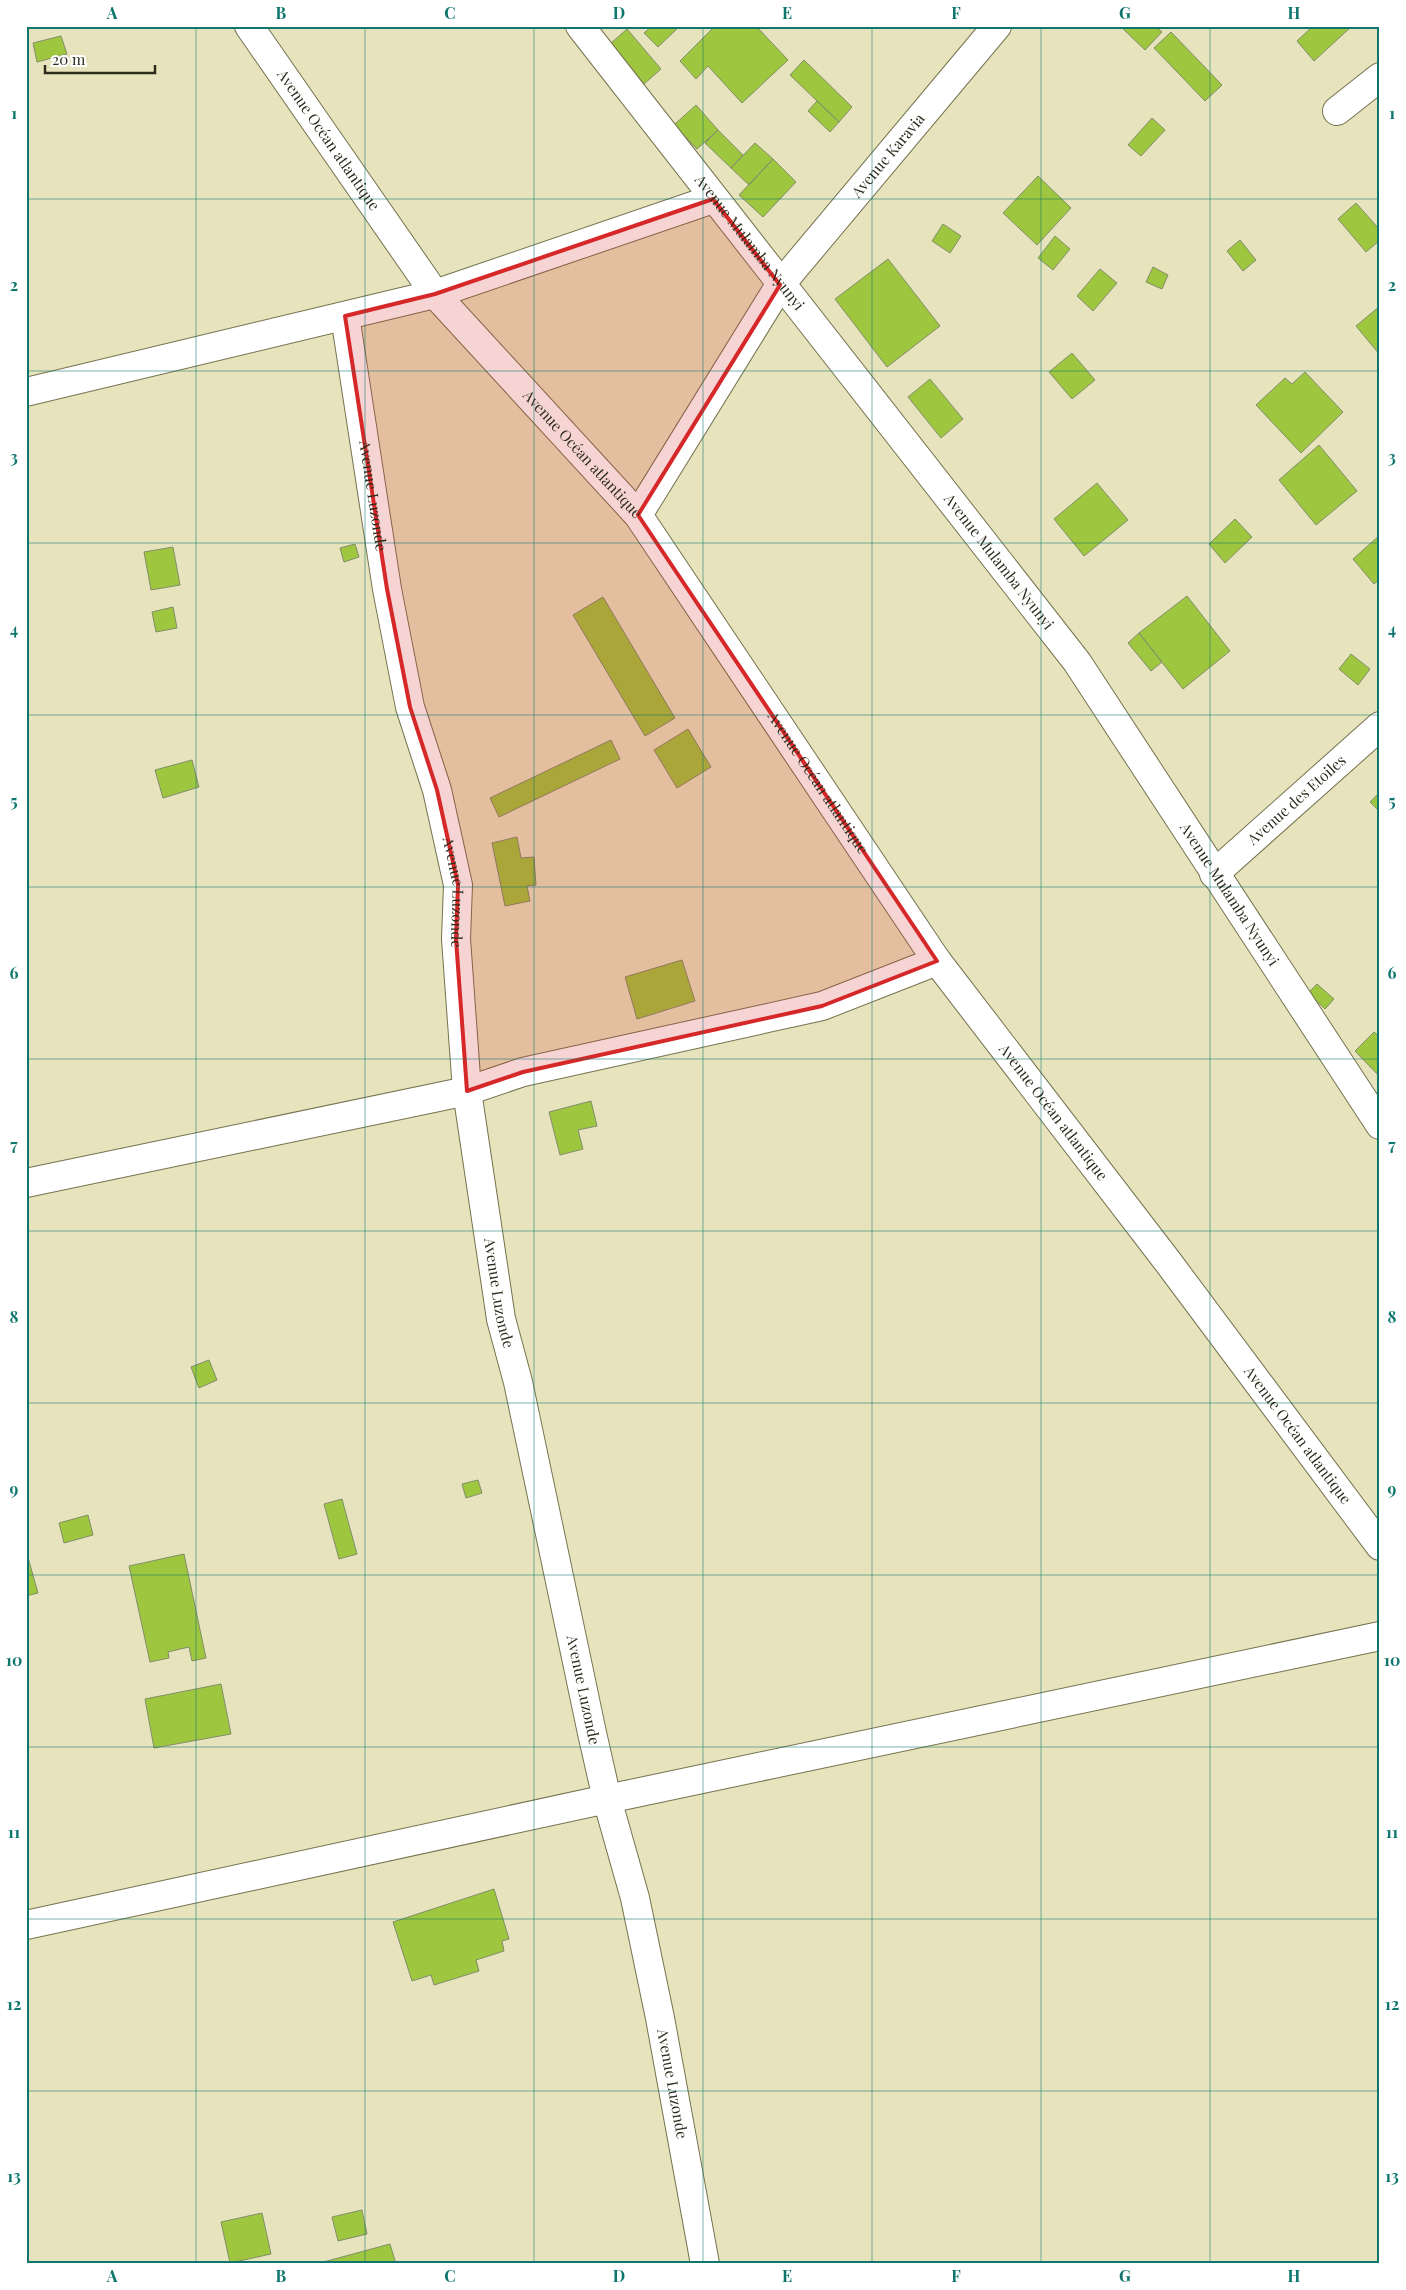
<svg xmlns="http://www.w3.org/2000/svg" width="1406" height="2290" font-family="'Playfair Display',serif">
	<rect width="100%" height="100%" fill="#e7e4bd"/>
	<path fill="#9fc63f" stroke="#818d6b" d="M652,26H680L658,47L644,33Z
		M715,26H756L788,60L742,103L708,66L696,79L680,61Z
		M1120,26H1156L1162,32L1145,50Z
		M1313,26H1352L1314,61L1297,41Z
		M627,29L661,69L644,84L610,44Z
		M1171,32L1222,85L1205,101L1154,48Z
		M61,36L67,54L37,62L33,43Z
		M804,60L852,107L839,122L790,75Z
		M817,101L839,122L830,132L808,111Z
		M696,105L718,130L697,149L674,125Z
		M1152,118L1165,130L1141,156L1128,145Z
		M718,130L743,155L731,168L705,143Z
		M755,143L773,159L749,185L731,168Z
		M773,159L796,182L763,217L739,195Z
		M1038,176L1071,208L1037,245L1003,213Z
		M1356,203L1380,230V240L1366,252L1338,219Z
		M943,224L961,236L950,253L932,241Z
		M1055,236L1070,249L1053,270L1038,258Z
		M1240,240L1256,260L1243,271L1227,251Z
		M888,259L940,326L887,367L835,299Z
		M1153,267L1168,275L1162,289L1146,282Z
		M1100,269L1117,283L1093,311L1077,296Z
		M1380,306V355L1356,326Z
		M1072,353L1095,380L1072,399L1049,372Z
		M1305,372L1343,412L1301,453L1256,405L1285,378L1292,384Z
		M930,379L963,419L941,438L908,397Z
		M1319,445L1357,491L1316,525L1279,480Z
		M1097,483L1128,520L1084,556L1054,519Z
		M1235,519L1252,537L1225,563L1209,544Z
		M1380,535V579L1374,584L1353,559Z
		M355,544L359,557L344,562L340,548Z
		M173,547L180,585L151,590L144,552Z
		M1187,596L1230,651L1183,689L1139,633Z
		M603,597L675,718L645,736L573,615Z
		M173,607L177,628L156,632L152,612Z
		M1139,633L1162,662L1151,671L1128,643Z
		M1351,654L1370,669L1358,685L1339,669Z
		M688,729L711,767L677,788L654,750Z
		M611,740L620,759L499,817L490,798Z
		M192,760L199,787L163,798L155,770Z
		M1380,792V812L1370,802Z
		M517,837L521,858L534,857L536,885L527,886L530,901L505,906L492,843Z
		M682,960L695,1001L637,1019L625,977Z
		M1317,984L1334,999L1325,1009L1308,993Z
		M1374,1032L1380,1037L1379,1076L1355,1051Z
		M591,1101L597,1126L578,1130L583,1149L560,1155L549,1112Z
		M209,1360L217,1380L199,1388L191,1367Z
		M478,1480L482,1493L466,1498L462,1484Z
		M342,1499L357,1554L339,1559L324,1504Z
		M88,1515L93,1535L64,1543L59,1523Z
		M27,1554L38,1593L26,1596V1555Z
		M184,1554L206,1658L192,1661L189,1647L168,1652L169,1658L150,1662L129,1566Z
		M221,1684L231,1734L154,1748L145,1699Z
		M494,1889L509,1939L502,1941L504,1951L476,1960L479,1971L434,1985L431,1975L412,1981L393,1922Z
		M362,2210L367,2234L338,2241L332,2217Z
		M262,2213L271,2254L230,2263L221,2222Z
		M390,2244L396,2264H316Z"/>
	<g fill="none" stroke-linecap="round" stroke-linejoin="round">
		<defs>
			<g id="minor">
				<path id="s1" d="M249,26L435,294L638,515L937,961L1168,1262L1380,1546"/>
				<path id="s2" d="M580,26L1077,662L1380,1125"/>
				<path d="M1337,111L1380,77"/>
				<path id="s3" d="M345,316L387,589L410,707L437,790L458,885L456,939L467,1091L501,1319L518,1382L592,1733L607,1799L635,1898L660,2018L705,2264"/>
				<path d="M26,392L435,294L713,199"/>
				<path id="s4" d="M638,515L780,285L997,26"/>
				<path id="s5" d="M1214,874L1380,726"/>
				<path d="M26,1183L467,1091L523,1072L822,1006L937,961"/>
				<path d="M26,1925L607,1799L1380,1636"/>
			</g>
		</defs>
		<use href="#minor" stroke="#75724f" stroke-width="30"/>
		<use href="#minor" stroke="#fff" stroke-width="28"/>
	</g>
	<path fill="#d62828" fill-opacity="0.2" stroke="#d62828" stroke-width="4" stroke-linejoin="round" d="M713,199L780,285L638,515L937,961L822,1006L523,1072L467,1091L456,939L458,885L437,790L410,707L387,589L345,316L435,294Z"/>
	<path fill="none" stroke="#0f766e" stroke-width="1" stroke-opacity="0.55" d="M196,26V2264M365,26V2264M534,26V2264M703,26V2264M872,26V2264M1041,26V2264M1210,26V2264M26,199H1380M26,371H1380M26,543H1380M26,715H1380M26,887H1380M26,1059H1380M26,1231H1380M26,1403H1380M26,1575H1380M26,1747H1380M26,1919H1380M26,2091H1380"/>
	<g text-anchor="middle" stroke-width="4" stroke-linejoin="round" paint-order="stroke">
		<g font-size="15" fill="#2d2c1c" stroke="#fff">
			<text dy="5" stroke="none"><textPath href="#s1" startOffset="139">Avenue Océan atlantique</textPath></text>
			<text dy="5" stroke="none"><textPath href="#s4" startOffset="439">Avenue Karavia</textPath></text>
			<text dy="5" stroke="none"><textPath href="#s2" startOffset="275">Avenue Mulamba Nyunyi</textPath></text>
			<text dy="5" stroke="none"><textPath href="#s1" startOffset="544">Avenue Océan atlantique</textPath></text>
			<text dy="5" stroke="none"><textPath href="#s3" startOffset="182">Avenue Luzonde</textPath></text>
			<text dy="5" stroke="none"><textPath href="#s2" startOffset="680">Avenue Mulamba Nyunyi</textPath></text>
			<text dy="5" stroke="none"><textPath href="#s1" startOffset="949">Avenue Océan atlantique</textPath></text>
			<text dy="5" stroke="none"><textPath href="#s5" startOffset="111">Avenue des Etoiles</textPath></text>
			<text dy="5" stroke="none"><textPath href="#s3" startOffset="588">Avenue Luzonde</textPath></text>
			<text dy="5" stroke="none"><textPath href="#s2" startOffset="1085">Avenue Mulamba Nyunyi</textPath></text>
			<text dy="5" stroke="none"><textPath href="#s1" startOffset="1354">Avenue Océan atlantique</textPath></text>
			<text dy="5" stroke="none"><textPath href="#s3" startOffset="992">Avenue Luzonde</textPath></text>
			<text dy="5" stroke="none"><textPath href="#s1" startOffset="1759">Avenue Océan atlantique</textPath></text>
			<text dy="5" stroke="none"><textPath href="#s3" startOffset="1398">Avenue Luzonde</textPath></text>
			<text dy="5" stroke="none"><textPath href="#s3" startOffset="1802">Avenue Luzonde</textPath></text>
		</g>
	</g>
	<rect width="1406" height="2290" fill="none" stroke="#ffffff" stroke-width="55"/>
	<path d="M45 65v8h110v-8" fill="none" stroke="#2d2c1c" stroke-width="2.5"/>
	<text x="52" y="65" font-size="15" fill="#2d2c1c" stroke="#ffffff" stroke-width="4" paint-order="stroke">20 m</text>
	<rect x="28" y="28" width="1350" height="2234" fill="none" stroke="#0f766e" stroke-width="2"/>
	<g font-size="16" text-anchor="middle" font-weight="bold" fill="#0f766e">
		<text x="112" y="19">A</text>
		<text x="281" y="19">B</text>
		<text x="450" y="19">C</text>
		<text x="619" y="19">D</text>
		<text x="787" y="19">E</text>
		<text x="956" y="19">F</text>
		<text x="1125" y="19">G</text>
		<text x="1294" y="19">H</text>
		<text x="14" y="119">1</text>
		<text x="1392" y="119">1</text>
		<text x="14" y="291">2</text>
		<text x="1392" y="291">2</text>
		<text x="14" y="463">3</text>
		<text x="1392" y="463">3</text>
		<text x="14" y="635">4</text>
		<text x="1392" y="635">4</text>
		<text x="14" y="807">5</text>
		<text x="1392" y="807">5</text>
		<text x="14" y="979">6</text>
		<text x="1392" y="979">6</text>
		<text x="14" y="1151">7</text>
		<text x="1392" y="1151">7</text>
		<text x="14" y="1323">8</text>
		<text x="1392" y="1323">8</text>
		<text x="14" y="1495">9</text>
		<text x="1392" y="1495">9</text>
		<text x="14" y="1666">10</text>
		<text x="1392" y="1666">10</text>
		<text x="14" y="1838">11</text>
		<text x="1392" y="1838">11</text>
		<text x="14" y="2010">12</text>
		<text x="1392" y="2010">12</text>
		<text x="14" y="2182">13</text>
		<text x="1392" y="2182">13</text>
		<text x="112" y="2282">A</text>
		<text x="281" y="2282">B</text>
		<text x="450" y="2282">C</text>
		<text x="619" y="2282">D</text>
		<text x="787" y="2282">E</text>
		<text x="956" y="2282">F</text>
		<text x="1125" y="2282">G</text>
		<text x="1294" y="2282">H</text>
	</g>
</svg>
